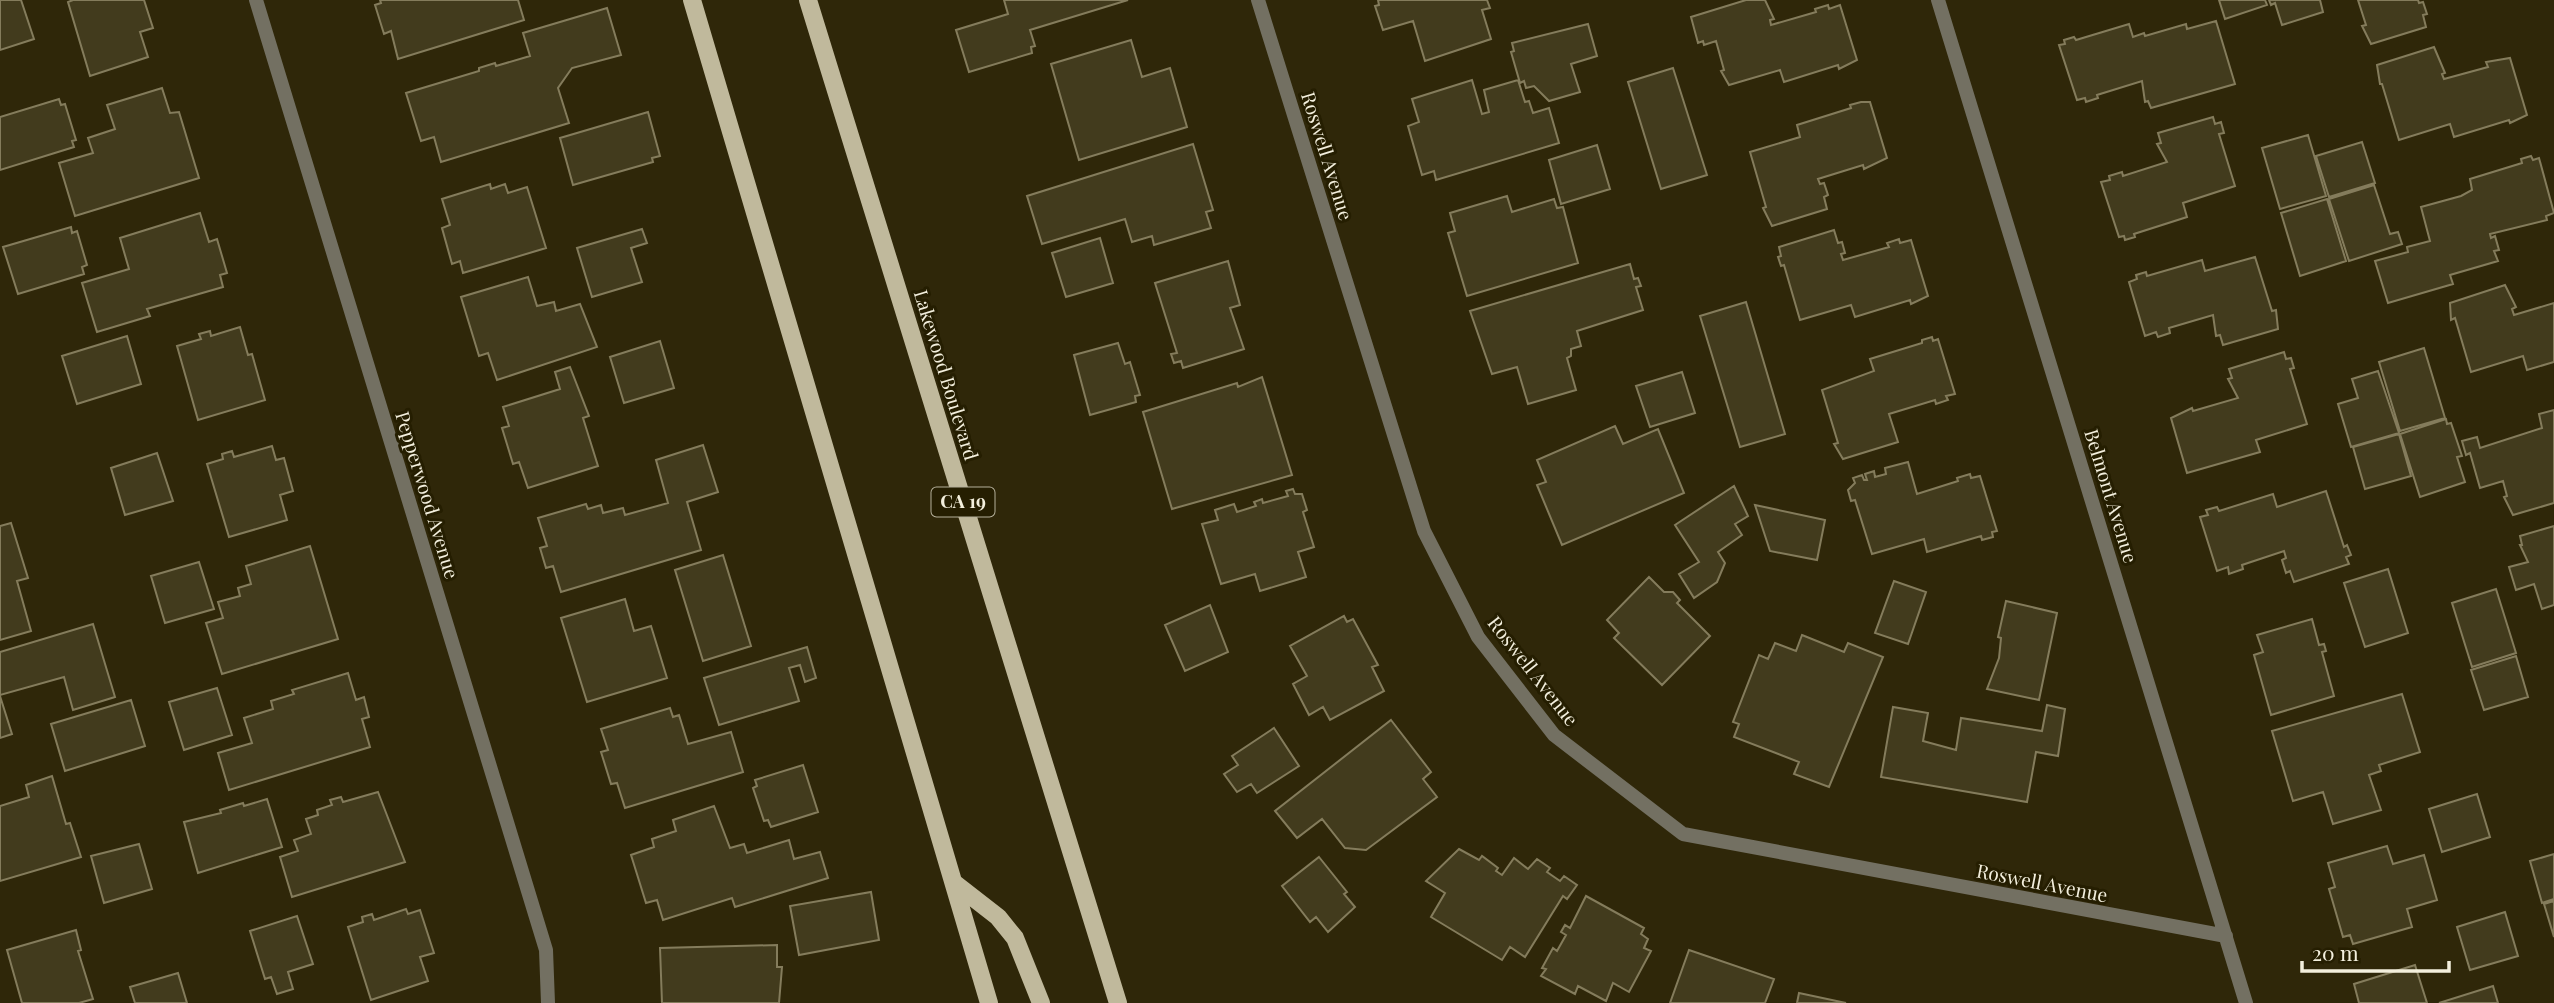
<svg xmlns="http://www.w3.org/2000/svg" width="2554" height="1003" font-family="'Playfair Display',serif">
	<rect width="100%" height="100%" fill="#2f2709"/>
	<path fill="#423b1d" stroke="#847c5c" stroke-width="2" d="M0,0H21L34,39L0,50Z
		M73,0H144L153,28L140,32L148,57L90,76L68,2Z
		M380,0H518L524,20L398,59L391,31L384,34L375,5L381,3Z
		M1004,0H1128L1030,30L1035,46L1031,47L1032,53L969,72L956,30L1008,14Z
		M1378,0H1487L1490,8L1482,10L1491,39L1425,61L1413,21L1383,30L1375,6L1379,5Z
		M1746,0H1765L1774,19L1770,20L1771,25L1816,12L1815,9L1828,5L1829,9L1840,5L1857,60L1839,69L1838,65L1784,82L1780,70L1729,85L1721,71L1724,70L1716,41L1704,45L1703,41L1698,43L1691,17Z
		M2219,0H2265L2267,5L2225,19Z
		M2269,0H2320L2323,12L2282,25L2275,3L2271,5Z
		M2358,0H2418L2419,3L2423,2L2427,14L2423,15L2426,27L2371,44L2362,26L2366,25Z
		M607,8L621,55L572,68L558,88L569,123L441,162L434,137L421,141L406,93L479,71V68L495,63L496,66L530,56L523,33Z
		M2216,21L2235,84L2151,108L2148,101L2145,102L2142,81L2097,95L2098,98L2086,102L2085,98L2077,100L2059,45L2065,44L2064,40L2074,37L2076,40L2129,24L2133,37L2144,33L2145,36L2186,24L2187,29Z
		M1588,24L1597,56L1571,64L1580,92L1549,101L1534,86L1526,88L1524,81L1520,83L1511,52L1514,51L1512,43Z
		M1131,40L1142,77L1170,68L1187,127L1079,160L1051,64Z
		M2434,47L2445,73L2442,74L2444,79L2488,67L2486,62L2510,58L2527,115L2510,123L2509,120L2454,137L2450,124L2399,140L2382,84H2380L2377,65Z
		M1673,68L1707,175L1661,189L1628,82Z
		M1472,80L1482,114L1489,112L1484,90L1518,80L1525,102L1529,101L1533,113L1549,108L1559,143L1436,180L1434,171L1422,175L1408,126L1419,122L1412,99Z
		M162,88L170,113L179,112L199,178L75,216L59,163L93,153L88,138L115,129L107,105Z
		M59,99L61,105L65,104L76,140L72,141L74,147L0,170V117Z
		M1861,102H1870L1887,158L1864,169L1863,165L1818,179L1820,184L1824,183L1828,195L1824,197L1827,209L1772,226L1763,208L1766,207L1750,152L1800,137L1797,125L1851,108L1850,105Z
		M648,112L660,156L652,158L653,162L573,185L560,138Z
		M2213,117L2215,124L2221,122L2224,133L2219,134L2235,186L2183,203L2187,217L2134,234L2135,237L2125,240L2124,236L2119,237L2101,182L2110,180L2109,176L2122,172L2123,176L2167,162L2157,144L2161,143L2158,133Z
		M2308,135L2326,196L2280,209L2262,148Z
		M2362,142L2375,183L2329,197L2316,156Z
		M1193,144L1213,210L1206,212L1211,228L1154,245L1152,236L1132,242L1125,219L1042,244L1027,196Z
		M1597,145L1610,189L1561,204L1549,160Z
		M2531,156L2533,160L2539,158L2554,213L2546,216L2547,220L2490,234L2491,238L2495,236L2499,250L2494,251L2498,261L2450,275L2453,284L2388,303L2375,261L2408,252L2407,247L2430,241L2421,207L2461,196L2472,190L2470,179L2522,163L2521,159Z
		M490,184L491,189L505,184L508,193L527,187L546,248L463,273L460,261L452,264L442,228L450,225L442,199Z
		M2374,185L2390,234L2398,232L2402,244L2349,261L2329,199Z
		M1507,196L1512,212L1554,199L1557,208L1563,207L1578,263L1467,296L1448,233L1455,231L1450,213Z
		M2327,199L2346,261L2300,276L2281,213Z
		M200,213L209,242L217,239L227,273L220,275L223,287L147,309L150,316L97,332L82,283L129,269L120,238Z
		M71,227L72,233L77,231L87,265L82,267L84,274L18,294L3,247Z
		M642,229L647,243L631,248L642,282L592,297L577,248Z
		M1834,230L1838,243L1842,242L1845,253L1841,254L1843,260L1889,247L1887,243L1899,239L1900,243L1911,240L1928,296L1911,304L1910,300L1855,317L1851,305L1800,320L1784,265L1781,266L1778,257L1781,256L1779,247Z
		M1100,238L1113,283L1066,297L1052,253Z
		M2255,257L2272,311L2276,310L2278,329L2223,345L2220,335L2216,336L2213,315L2169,328L2170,333L2158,337L2156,332L2145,336L2129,282L2137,279L2136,275L2146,272L2147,276L2202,260L2205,271Z
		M1228,261L1240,305L1230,308L1244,349L1183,368L1181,361L1174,363L1171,354L1177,353L1155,283Z
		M1630,264L1634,279L1638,278L1641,286L1636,287L1643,310L1577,331L1581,346L1571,349V356L1567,358L1576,390L1528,404L1517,367L1492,374L1470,311Z
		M528,277L537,306L554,302L556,311L580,304L597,347L497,380L488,353L479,356L461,297Z
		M2505,285L2516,307L2512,309L2514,315L2554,303V362L2527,370L2523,356L2471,372L2455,318L2451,320L2450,303Z
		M1746,302L1785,434L1740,447L1700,316Z
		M240,327L248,355L252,354L265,400L198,420L177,346L201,339L199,334L210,331L211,336Z
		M127,336L141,384L77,404L62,356Z
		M1932,337L1933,341L1938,339L1955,394L1946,396L1948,400L1936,404L1935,400L1889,414L1898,442L1843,459L1834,444L1838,443L1822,390L1874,371L1870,359L1922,343V340Z
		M660,341L674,388L624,403L610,357Z
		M1118,343L1125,364L1130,362L1140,395L1135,396L1136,402L1090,415L1074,355Z
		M2424,348L2445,418L2400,431L2379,362Z
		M2284,352L2286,359L2291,358L2294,368L2290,369L2307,424L2256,440L2260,452L2187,473L2171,418L2192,408L2193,411L2238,398L2228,379L2232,378L2229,369Z
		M570,367L589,416L583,418L598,466L528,488L519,462L513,464L502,428L509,426L503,407L560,389L555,372Z
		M2378,371L2399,433L2351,447L2338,404L2358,398L2352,379Z
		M1682,372L1695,413L1650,427L1636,386Z
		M1262,377L1292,475L1172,509L1143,412L1237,383L1238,387Z
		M2554,410V503L2513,515L2504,497L2507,496L2503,481L2480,488L2470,453L2466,455L2462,441L2477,437L2480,448L2542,428L2539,414Z
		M2446,419L2447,424L2451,423L2462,456L2457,457L2465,482L2420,497L2400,434Z
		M1615,426L1623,444L1658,429L1684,493L1562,545L1537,485L1546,482L1537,460Z
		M2399,434L2411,476L2365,489L2353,447Z
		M703,445L718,492L687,502L701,550L561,592L553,566L546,568L540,548L547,546L538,518L586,504L588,509L601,505L603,513L623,508L625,515L668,503L656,460Z
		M272,446L276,460L284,458L293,491L280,495L287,520L229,537L207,464L223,459L222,454L232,451L234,457Z
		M157,453L173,501L125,515L111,468Z
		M1908,462L1917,494L1958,481L1957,478L1970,474L1971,478L1980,476L1997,531L1992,532L1993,537L1982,540L1981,536L1927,552L1924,539L1872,554L1855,500L1851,501L1848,490L1855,483L1853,478L1862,475L1864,480H1867L1865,474L1874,471L1875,477L1886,474L1885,468Z
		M1734,486L1748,516L1735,524L1742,535L1718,552L1725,563L1717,582L1694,598L1679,574L1699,562L1675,525Z
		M1293,489L1295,494H1302L1307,510L1303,512L1314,547L1298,552L1306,577L1260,591L1255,574L1221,584L1202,524L1218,520L1215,510L1234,504L1237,512L1256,506L1254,502L1262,499L1263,503L1288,496L1286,491Z
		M2326,491L2344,547L2347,545L2351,555L2346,557L2349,564L2294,582L2290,571L2286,573L2282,560L2286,558L2284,551L2242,565L2243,569L2229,574L2228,567L2217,571L2200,517L2208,515L2206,510L2217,507L2219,511L2273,494L2277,507Z
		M1755,505L1825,520L1817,560L1770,551Z
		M11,523L28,578L17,581L31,631L0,640V526Z
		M2554,526V605L2542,609L2534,584L2516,590L2509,567L2528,562L2520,545H2522L2520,536Z
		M310,546L338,639L222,674L206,623L223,618L218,602L240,596L238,588L251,584L246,566Z
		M723,555L751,646L703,661L675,570Z
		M199,562L214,609L165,623L151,576Z
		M2388,569L2408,633L2365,647L2344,583Z
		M1649,577L1664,592H1673L1680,600L1677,603L1710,636L1662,685L1614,638L1619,633L1607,620Z
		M1894,581L1926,592L1908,644L1875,633Z
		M2496,589L2516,653L2472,667L2452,603Z
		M625,599L634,631L651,626L667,678L587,702L561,618Z
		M2006,601L2057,613L2039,700L1987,689L1999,658L2001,638L1998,637Z
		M1210,605L1228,652L1185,671L1165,625Z
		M1344,616L1347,622L1353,619L1378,665L1372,667L1384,691L1330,720L1323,707L1309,715L1293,684L1307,676L1290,646Z
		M2312,619L2319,645L2324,644L2326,651L2322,652L2334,696L2271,715L2254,655L2263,652L2257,635Z
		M93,624L115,697L73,710L64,677L0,695V652Z
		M1802,635L1844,652L1848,643L1883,657L1829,787L1794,774L1799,762L1734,737L1739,724L1733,722L1759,655L1768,659L1775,643L1796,651Z
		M807,647L816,678L805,682L800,665L789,668L799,701L719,725L704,678Z
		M2516,656L2528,697L2484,710L2471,670Z
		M348,673L356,700L364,697L369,717L362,719L370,747L229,790L218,753L252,743L244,718L273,709L271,701L294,694L292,690Z
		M217,688L232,735L184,750L169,702Z
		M2402,694L2420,752L2379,765L2381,771L2369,775L2381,810L2333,824L2323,792L2293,801L2272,731Z
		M0,696L12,734L0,738Z
		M131,700L145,746L65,771L51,724Z
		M2047,705L2065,709L2058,756L2036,752L2027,802L1881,777L1893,707L1928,713L1923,741L1956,750L1961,718L2042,731Z
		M670,708L673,717L679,715L688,744L731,732L743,772L625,808L617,783L611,784L601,752L608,750L601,729Z
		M1391,720L1431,772L1423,779L1437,797L1366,850L1345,848L1322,819L1297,838L1275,811Z
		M1274,728L1299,766L1257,793L1251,784L1237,792L1224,774L1238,765L1232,756Z
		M803,765L818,812L771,827L768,820L764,821L753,788L757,786L755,780Z
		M52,776L66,824L70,823L81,857L0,881V806L29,797L26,785Z
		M378,792L405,862L292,897L280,857L298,851L294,840L311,834L306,819L318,815L317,810L332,805L330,800L341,797L343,802Z
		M2477,794L2490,837L2442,852L2429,809Z
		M267,799L282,847L198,873L184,822L221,813L220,810L243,803L244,806Z
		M714,806L730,848L744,844L747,853L789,840L794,859L820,852L828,878L735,907L732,898L663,920L657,900L646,903L631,855L654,847L652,839L676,831L673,820Z
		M139,844L152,889L104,903L91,856Z
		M2387,846L2393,864L2424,855L2437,900L2407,909L2412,927L2353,944L2350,935L2343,937L2329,889L2335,887L2328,863Z
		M1459,849L1479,860L1482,856L1498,868L1496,871L1502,875L1514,858L1528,869L1537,859L1550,868L1547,872L1560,881L1564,876L1577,885L1567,899L1563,896L1525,957L1510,947L1502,960L1431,917L1445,893L1426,881Z
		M2554,854V899L2542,903L2530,861Z
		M1319,857L1347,892L1344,894L1355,907L1328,932L1316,917L1310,922L1282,886Z
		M871,892L879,940L799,955L790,906Z
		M1586,896L1644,928L1641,934L1648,939L1644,948L1651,951L1629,992L1613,983L1606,1001L1578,986L1575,994L1541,976L1546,969L1542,968L1553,948L1557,951L1566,935L1561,932L1565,925L1570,928Z
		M2554,901V937L2544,904Z
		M406,909L408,914L420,910L434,953L420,957L428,981L371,1000L348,927L363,922L362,917L372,914L374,920Z
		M2505,912L2518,956L2470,970L2457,927Z
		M297,916L313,964L288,972L293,989L277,994L271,977L265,979L250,931Z
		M76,930L81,950L78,951L93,999L79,1003H22L7,950Z
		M777,945V967H782L779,1003H662L660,948Z
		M1689,950L1774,979L1765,1003H1670Z
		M2415,965L2427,1003H2359L2354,984Z
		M178,973L187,1003H135L130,987Z
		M2493,986L2498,1003H2439Z
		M1799,993L1846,1003H1797Z"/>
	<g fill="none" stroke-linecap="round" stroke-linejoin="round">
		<path stroke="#737062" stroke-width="14" d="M256,0L546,950L548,1003
			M1258,0L1424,531L1478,637L1554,735L1683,834L2226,936
			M1938,0L2246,1003"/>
		<path stroke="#c0b99c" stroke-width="18" d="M692,0L989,1003
			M808,0L1118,1003
			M953,882L998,917L1015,938L1041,1003"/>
	</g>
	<g text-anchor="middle" stroke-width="6" stroke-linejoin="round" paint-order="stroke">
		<rect fill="#251e01" stroke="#b5b09b" stroke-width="2" x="931.5" y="487.5" width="63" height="29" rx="5"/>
		<g font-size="18" font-weight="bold" fill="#f3efdd">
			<text x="963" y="508">CA 19</text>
		</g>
		<g font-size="19" fill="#f3efdd" stroke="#251e01">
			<text transform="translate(1327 156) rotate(73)" y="7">Roswell Avenue</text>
			<text transform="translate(946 375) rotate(73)" y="7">Lakewood Boulevard</text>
			<text transform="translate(427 495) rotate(73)" y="7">Pepperwood Avenue</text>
			<text transform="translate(2111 496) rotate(73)" y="7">Belmont Avenue</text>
			<text transform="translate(1533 671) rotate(52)" y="7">Roswell Avenue</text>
			<text transform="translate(2042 883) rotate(11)" y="7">Roswell Avenue</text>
		</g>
	</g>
	<path d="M2302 961v10h147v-10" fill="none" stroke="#f3efdd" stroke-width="3.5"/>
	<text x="2312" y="961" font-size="21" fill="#f3efdd" stroke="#251e01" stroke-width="5" paint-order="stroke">20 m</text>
</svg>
